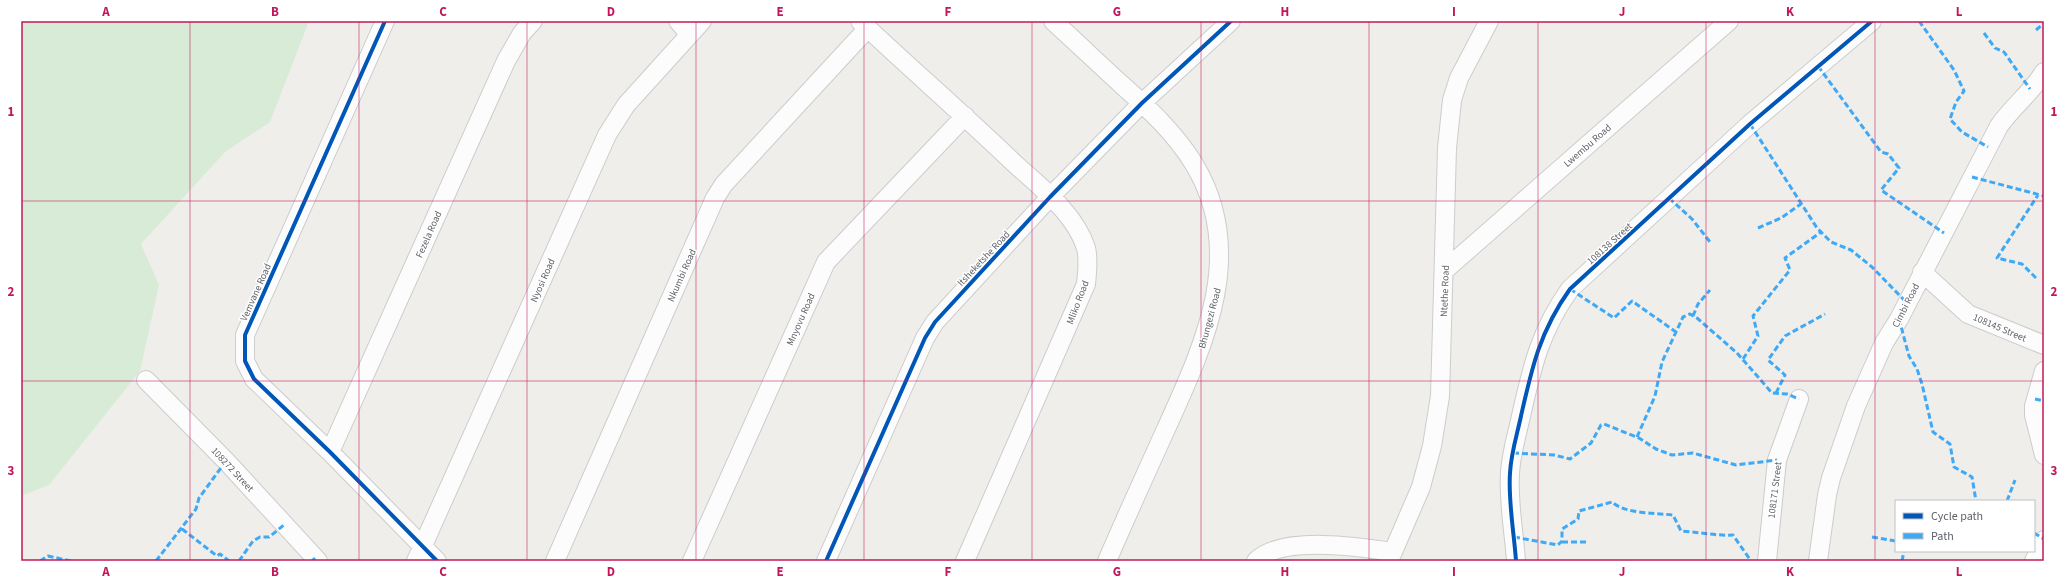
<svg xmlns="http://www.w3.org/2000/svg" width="2065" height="582" font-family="'Source Sans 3',sans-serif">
	<rect width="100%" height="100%" fill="#efeeea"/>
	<path fill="#d8ebd6" d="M21,21H309L270,122L225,152L141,244L159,285L140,371L49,485L21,496Z"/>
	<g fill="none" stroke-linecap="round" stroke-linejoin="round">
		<defs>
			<path id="minor" d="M385,21L245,335V361L254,379L330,452L437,561
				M678,21L689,34
				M860,21C911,69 964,115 1014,163C1040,187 1075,213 1086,248C1089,260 1087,273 1086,284L965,561
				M1053,21C1076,42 1099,64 1122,85C1149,109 1175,133 1194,164C1248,253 1204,345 1166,429C1146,473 1126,517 1107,561
				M1445,270L1729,21
				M1922,272L1968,314L2044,345
				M2044,371L2034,406V415L2044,455
				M146,380L226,461L318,561
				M330,452L506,61L522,33L533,21
				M416,561L607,135L626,105L702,21
				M555,561L715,198L724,184L868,28
				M692,561L826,262L965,116
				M826,561L925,338L935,322L1050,197L1142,103L1231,21
				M1256,561C1281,535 1361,547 1393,552
				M1389,561L1421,487L1432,446L1440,396L1447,148L1452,100L1459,78L1489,21
				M1516,561C1514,532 1508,501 1510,473C1511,453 1517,435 1521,416C1532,367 1540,331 1570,289L1750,124L1872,21
				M1767,561L1777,460L1799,399
				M1818,561L1827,495L1831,478L1856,406L1884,343L1899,319L1999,126C2012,107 2032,92 2044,72
				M2034,561L2044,540"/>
		</defs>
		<use href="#minor" stroke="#cbcccc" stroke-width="20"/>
		<use href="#minor" stroke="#fdfcfc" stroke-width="18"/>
		<path stroke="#3fa9f5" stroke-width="3" stroke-dasharray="6 3" stroke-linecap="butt" d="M1919,21L1954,70L1964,91L1956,102L1950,119L1962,132L1988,147
			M2036,30L2044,23
			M1984,33L1995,48L2004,52L2030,89
			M1818,66L1881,152L1888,154L1899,168L1881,190L1944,233
			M1750,124L1817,228L1831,242L1851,250L1872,267L1907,303
			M1972,177L2044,196
			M1669,198L1692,219L1710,242
			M1758,228L1781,218L1801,204
			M2036,278L2022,264L1997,258L2038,195
			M1570,289L1614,318L1632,301L1676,332
			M1693,316L1698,304L1710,290
			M1899,319L1909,356L1917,369L1922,384L1933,432L1950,444L1954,467L1972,477L1976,501
			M1743,359L1758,336L1753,316L1790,270L1785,258L1821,232
			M1776,393L1785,375L1768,360L1785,336L1825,314
			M2035,399L2044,401
			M1637,437L1655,396L1662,362L1683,317L1690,314L1697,318L1737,353L1772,393L1787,394L1799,399
			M1513,453L1554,455L1570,459L1591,443L1601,425L1604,424L1639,438L1656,449L1672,455L1693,453L1736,465L1777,460
			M2007,501L2015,480
			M182,529L217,556L220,554L229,561
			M2034,533L2044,539
			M1514,537L1558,545L1562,541V529L1578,519L1579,511L1612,502C1625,514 1656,513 1673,515L1681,531C1699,532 1716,536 1733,535L1751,561
			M1872,537L1896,541
			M1562,542H1586
			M40,561L48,556L71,561
			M156,561L196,509L199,498L226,461
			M239,561L253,541L260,537H269L284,525
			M312,561L315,558
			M1902,561L1904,551"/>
		<defs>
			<path id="cycleway" d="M385,21L245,335V361L254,379L330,452L437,561
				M826,561L925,338L935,322L1050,197L1142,103L1231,21
				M1516,561C1514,532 1508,501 1510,473C1511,453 1517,435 1521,416C1532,367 1540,331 1570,289L1750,124L1872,21"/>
		</defs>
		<use href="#cycleway" stroke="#fff" stroke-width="6"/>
		<use href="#cycleway" stroke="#0057b8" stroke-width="4"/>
	</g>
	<path fill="none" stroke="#c2185b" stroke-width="1" stroke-opacity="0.55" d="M190,21V561M359,21V561M527,21V561M696,21V561M864,21V561M1032,21V561M1201,21V561M1369,21V561M1538,21V561M1706,21V561M1875,21V561M21,201H2044M21,381H2044"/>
	<g text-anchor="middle" stroke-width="3" stroke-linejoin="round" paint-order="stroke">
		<g font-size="10" fill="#5f6368" stroke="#fff">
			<text transform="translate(1587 145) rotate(-41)" y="4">Lwembu Road</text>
			<text transform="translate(428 234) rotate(-66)" y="4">Fezela Road</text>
			<text transform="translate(1609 243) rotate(-42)" y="4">108138 Street</text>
			<text transform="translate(983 258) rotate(-47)" y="4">Itsheketshe Road</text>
			<text transform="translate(681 275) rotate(-66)" y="4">Nkumbi Road</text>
			<text transform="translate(542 280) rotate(-66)" y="4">Nyosi Road</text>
			<text transform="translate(1444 291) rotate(-88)" y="4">Ntethe Road</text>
			<text transform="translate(255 292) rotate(-66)" y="4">Vemvane Road</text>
			<text transform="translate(1077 302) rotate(-69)" y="4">Mliko Road</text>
			<text transform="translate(1905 305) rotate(-63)" y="4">Cimbi Road</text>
			<text transform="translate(1209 318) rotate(-75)" y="4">Bhungezi Road</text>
			<text transform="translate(800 319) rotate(-66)" y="4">Mnyovu Road</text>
			<text transform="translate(2000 327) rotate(23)" y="4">108145 Street</text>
			<text transform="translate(233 469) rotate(47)" y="4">108272 Street</text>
			<text transform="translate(1774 490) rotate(-83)" y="4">108171 Street</text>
		</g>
	</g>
	<rect width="2065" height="582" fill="none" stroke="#ffffff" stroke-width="44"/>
	<rect x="1895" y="500" width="140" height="52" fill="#ffffff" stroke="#bfc1c3"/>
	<rect x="1903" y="513" width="20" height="6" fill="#0057b8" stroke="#bfc1c3"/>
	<text x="1931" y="520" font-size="12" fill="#5f6368">Cycle path</text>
	<rect x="1903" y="533" width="20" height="6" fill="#3fa9f5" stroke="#bfc1c3"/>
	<text x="1931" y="540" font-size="12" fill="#5f6368">Path</text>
	<rect x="22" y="22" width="2021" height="538" fill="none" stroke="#c2185b" stroke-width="1.5"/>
	<g font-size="13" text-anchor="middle" font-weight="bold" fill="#c2185b">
		<text x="106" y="16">A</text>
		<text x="275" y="16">B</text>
		<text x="443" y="16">C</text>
		<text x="611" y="16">D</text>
		<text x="780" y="16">E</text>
		<text x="948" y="16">F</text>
		<text x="1117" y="16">G</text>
		<text x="1285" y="16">H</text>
		<text x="1454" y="16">I</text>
		<text x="1622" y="16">J</text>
		<text x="1790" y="16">K</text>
		<text x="1959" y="16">L</text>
		<text x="11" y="116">1</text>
		<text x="2054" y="116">1</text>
		<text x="11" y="296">2</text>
		<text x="2054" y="296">2</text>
		<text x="11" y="475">3</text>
		<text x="2054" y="475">3</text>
		<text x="106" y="576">A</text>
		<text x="275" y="576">B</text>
		<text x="443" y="576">C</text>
		<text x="611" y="576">D</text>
		<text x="780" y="576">E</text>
		<text x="948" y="576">F</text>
		<text x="1117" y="576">G</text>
		<text x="1285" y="576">H</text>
		<text x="1454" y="576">I</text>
		<text x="1622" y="576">J</text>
		<text x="1790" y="576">K</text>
		<text x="1959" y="576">L</text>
	</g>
</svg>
